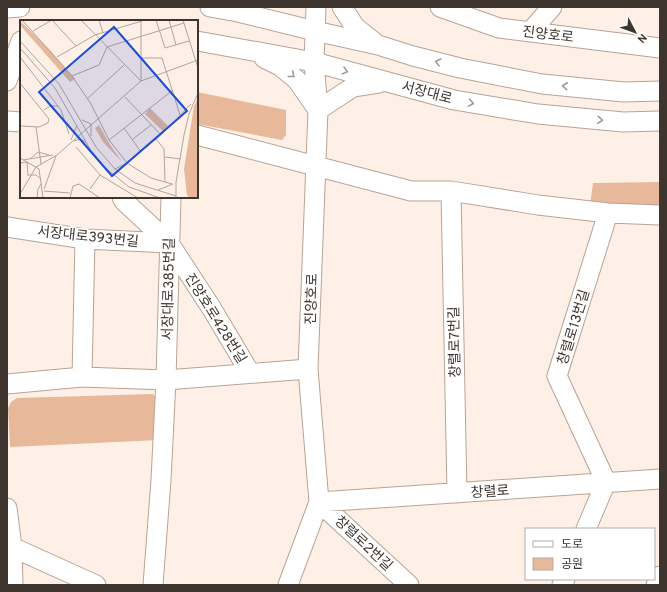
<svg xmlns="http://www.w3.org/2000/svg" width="667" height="592" font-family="Overpass,'Noto Sans KR',sans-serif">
	<rect width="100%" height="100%" fill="#fff0e7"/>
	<path fill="#e7b899" d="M197,92L286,110V135L282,140L197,124Z
		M660,182V215L589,214L593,183Z
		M153,394L161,403L159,440L10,447L8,408L11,402L17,398Z"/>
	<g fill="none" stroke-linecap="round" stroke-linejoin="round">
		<defs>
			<path id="minor" d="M210,7L238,12L315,31L378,45L413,56L460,68L542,84L624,92L660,91
				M342,7L355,27L374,42
				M440,7L499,28L660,48
				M7,8L20,7
				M530,32L552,7
				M197,41L314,62L454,100L538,114L623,122L660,121
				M264,58L280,66L297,80L318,110L353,87L379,83
				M7,81L21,41
				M7,121L21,122
				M197,135L411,191H451L538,205L608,213L660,215
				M451,191L457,493
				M122,197L124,201L169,243L212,309L250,373
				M7,227L85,239L169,243
				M82,377L85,239
				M7,384L82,377L166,380L308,369
				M319,502L660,479
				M319,502L409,585
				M7,508L12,547L13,585
				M586,529L606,482L557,376L608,213
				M12,547L96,585
				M153,585L161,480L166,380L171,197
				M288,585L319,502L308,369L318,110L314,62L316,7
				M562,585L565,579
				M656,585L660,576"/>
		</defs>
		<use href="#minor" stroke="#b9a394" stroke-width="21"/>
		<use href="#minor" stroke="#fff" stroke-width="19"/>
	</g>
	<defs><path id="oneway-chevron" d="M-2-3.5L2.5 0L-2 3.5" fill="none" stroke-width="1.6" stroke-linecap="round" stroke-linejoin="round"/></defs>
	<g stroke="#9e9a97">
		<use href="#oneway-chevron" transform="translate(438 62) rotate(-166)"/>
		<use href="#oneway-chevron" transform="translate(345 71) rotate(15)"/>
		<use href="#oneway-chevron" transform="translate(292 75) rotate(39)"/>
		<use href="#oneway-chevron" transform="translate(565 86) rotate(-174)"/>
		<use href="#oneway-chevron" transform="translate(471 103) rotate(10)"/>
		<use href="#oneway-chevron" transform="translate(600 120) rotate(5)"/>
	</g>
	<g text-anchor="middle" stroke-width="3.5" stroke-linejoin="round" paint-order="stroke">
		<g font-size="14" fill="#3e352f" stroke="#fff">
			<text transform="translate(548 34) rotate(7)" y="5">진양호로</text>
			<text transform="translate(427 92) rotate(15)" y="5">서장대로</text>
			<text transform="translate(88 236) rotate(6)" y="5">서장대로393번길</text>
			<text transform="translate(168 289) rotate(-89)" y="5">서장대로385번길</text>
			<text transform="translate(311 299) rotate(-88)" y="5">진양호로</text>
			<text transform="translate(216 318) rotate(58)" y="5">진양호로428번길</text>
			<text transform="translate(573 327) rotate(-73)" y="5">창렬로13번길</text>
			<text transform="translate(454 342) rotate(-91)" y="5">창렬로7번길</text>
			<text transform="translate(490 491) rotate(-4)" y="5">창렬로</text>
			<text transform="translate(364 543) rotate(43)" y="5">창렬로2번길</text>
		</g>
	</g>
	<g transform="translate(20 20)">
		<rect width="178" height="178" fill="#fff0e7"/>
		<path d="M0,1L28,28L55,59L50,62L0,5ZM178,78V178H170L167,175L164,149L174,86ZM130,88L148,106L143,111L125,94ZM79,105L89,123L102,142L83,122L75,108Z" fill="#e7b899"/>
		<path fill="none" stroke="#b2a59d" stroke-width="1" d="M2,0L52,56L71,84L89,120L107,143L131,158L152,164M32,0L56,26M61,0L121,61M79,0L83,13M136,0L145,28L169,21M149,0L156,25M163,0L178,48M13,11L32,0M0,21L39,64L76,127L95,149L115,163L156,176M0,28L35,68L70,129L84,147L109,167L140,178M0,37L41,90L49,114M37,37L75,15L122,1M121,38H142L160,95M52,56L79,45L87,27L164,3M121,61V1M0,63L29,99L28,103L19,107L0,106M105,77L141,115M67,79L104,45M24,90L30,86H38M62,100L71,104V116M16,107L21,144M104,108L121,132M113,119L131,105M136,119L144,129L145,162M51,120L57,105M89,120L153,70M54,121L60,119L66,122M56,127L80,155L118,178M145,137L161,139M0,138L19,149L23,178M10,139L18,132L29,135M3,140L33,135M0,143L7,142L8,156M95,149L107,143L141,115L171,84M9,155H16L21,159M24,169L36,136M70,169L80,155M138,170L153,164M24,171L50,173M0,174L16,147L37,135L121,61L178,40M17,178L18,169L21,164M50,178L53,166L59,164L80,178M156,178V162L164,115L169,94L178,73"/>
		<path fill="#1d4ed8" fill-opacity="0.15" stroke="#1d4ed8" stroke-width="2" d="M94,7L167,91L92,156L19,72Z"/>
		<rect width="178" height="178" fill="none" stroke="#3e352f" stroke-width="2"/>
	</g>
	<rect width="667" height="592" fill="none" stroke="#3e352f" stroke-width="16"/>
	<rect x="525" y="528" width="130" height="52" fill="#ffffff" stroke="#b2aeac"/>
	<rect x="533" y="541" width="20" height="6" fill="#ffffff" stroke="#b2aeac"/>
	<text x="561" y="548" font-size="12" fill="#3e352f">도로</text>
	<rect x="533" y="558" width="20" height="12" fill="#e7b899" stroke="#b2aeac"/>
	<text x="561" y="568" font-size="12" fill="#3e352f">공원</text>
	<g transform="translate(635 32) rotate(131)" stroke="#ffffff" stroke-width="3" paint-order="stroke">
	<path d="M0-3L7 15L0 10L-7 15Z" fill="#3e352f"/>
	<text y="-6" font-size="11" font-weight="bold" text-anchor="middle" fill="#3e352f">N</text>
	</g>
</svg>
